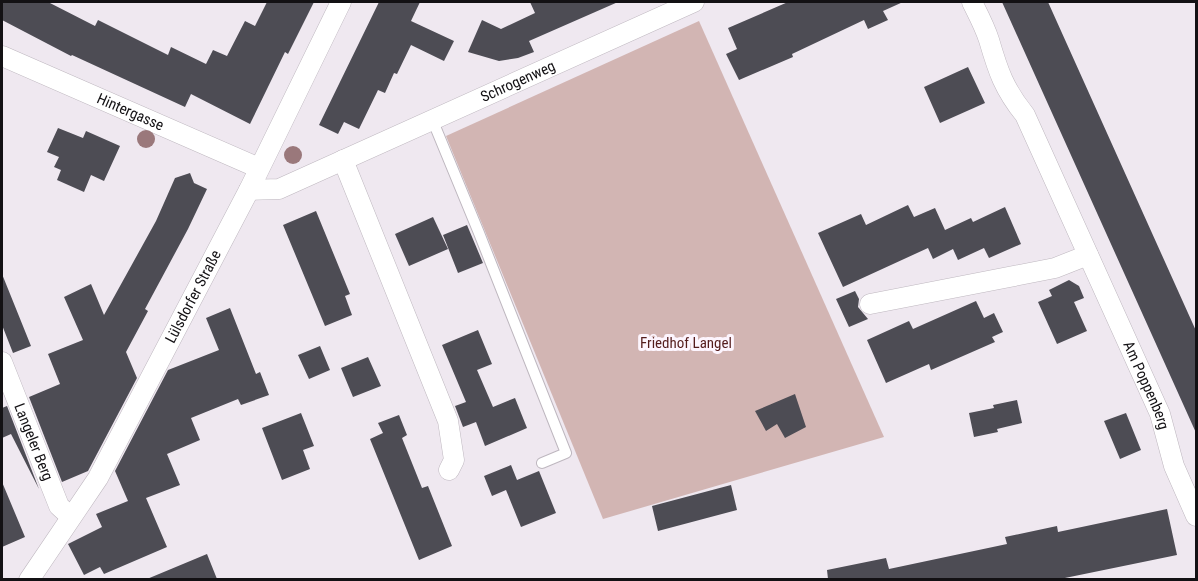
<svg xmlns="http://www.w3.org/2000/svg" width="1198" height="581" font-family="'Roboto Condensed',sans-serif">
	<rect width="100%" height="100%" fill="#efe8f0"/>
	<path fill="#d2b5b3" d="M699,21L884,437L603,519L446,136Z"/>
	<path fill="#4d4c54" d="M2,2H48L95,26L98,20L168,55L171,47L206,64L213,50L227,56L245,21L255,26L267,2H314L288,54L285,52L250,124L191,94L185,107L72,55L71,56L2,20Z
		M379,2H420L411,21L454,41L444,61L411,45L397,74L394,73L385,93L378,90L359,129L344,122L338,134L319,125Z
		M530,2H618L529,41L534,52L518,58L499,61L468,52L482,20L501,29L535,13Z
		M788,2H903L883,11L888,20L868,29L864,20L792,54L793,57L739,80L726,54L737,49L728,28Z
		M1002,2H1048L1120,162L1197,333V435Z
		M968,67L985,103L940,123L924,87Z
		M58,128L83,138L86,131L120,146L104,181L91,175L84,192L57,180L61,170L54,167L59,157L47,152Z
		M190,173L194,183L207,189L188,229L145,309L148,311L126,352L137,378L88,471L62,482L29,397L60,384L48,354L83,340L64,297L91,284L104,315L156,221L175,178Z
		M908,205L914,217L935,208L945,230L971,218L973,222L1005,207L1021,244L989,258L984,248L958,260L953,249L933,259L928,248L843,287L818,233L861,214L866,225Z
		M316,211L350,294L345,296L352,315L325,326L283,225Z
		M433,217L448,249L409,266L395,234Z
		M467,225L483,263L458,273L443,235Z
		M2,274L31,346L13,353L2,325Z
		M1069,280L1079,286L1084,298L1074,302L1087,331L1057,344L1038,302L1052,296L1049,290Z
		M855,291L859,299L858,307L868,319L849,327L836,299Z
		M976,301L984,318L994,313L1003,332L992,337L995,342L931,370L929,364L886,383L867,340L909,321L913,329Z
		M230,308L256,374L260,372L269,395L241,405L238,399L191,418L200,440L167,454L180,485L146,498L167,547L104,574L100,567L84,575L68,544L102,527L96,514L128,501L115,471L168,370L219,350L206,318Z
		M478,330L492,364L477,370L493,407L515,398L527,428L485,446L476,422L463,427L455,406L466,402L442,345Z
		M320,346L330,370L309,379L298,355Z
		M368,357L381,386L353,397L341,368Z
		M795,394L806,427L785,438L777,424L766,431L755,411Z
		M1017,400L1022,423L997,429L998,432L974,437L969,413L994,408L993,405Z
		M7,406L39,489L11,434L2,438V408Z
		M301,413L314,446L303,450L310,469L282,480L262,428Z
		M1126,413L1141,450L1120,459L1104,421Z
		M399,415L407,435L402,438L422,488L428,486L452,546L419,560L370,439L383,433L378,423Z
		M511,465L517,480L539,471L556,513L521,527L506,490L492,496L484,476Z
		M2,482L25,537L2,547Z
		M731,485L737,510L658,531L652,506Z
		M1167,509L1177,555L1060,579H828L827,570L886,558L889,569L1007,544L1005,537L1057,526L1058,532Z
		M207,554L217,579H147Z"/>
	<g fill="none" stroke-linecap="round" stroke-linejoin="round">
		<defs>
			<path id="service" d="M432,119L479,233L566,453L542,463"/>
			<g id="minor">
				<path id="s1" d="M972,2C978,14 985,27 989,40C998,71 1004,89 1025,115L1160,414L1174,466L1196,516"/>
				<path id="s2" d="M2,56L259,168"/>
				<path d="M343,160L448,421L454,460L449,470"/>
				<path id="s3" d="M249,190L279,189L694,2"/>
				<path d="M870,304L1055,268L1088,255"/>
				<path id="s4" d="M2,362L59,506L71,517"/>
				<path id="s5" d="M29,580L98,478L249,190L341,2"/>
			</g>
		</defs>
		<use href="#service" stroke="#beb7bf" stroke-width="12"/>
		<use href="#minor" stroke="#beb7bf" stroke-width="21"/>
		<use href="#service" stroke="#fff" stroke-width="10"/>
		<use href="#minor" stroke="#fff" stroke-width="20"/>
	</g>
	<g fill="#9a787b">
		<circle cx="146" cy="139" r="9"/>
		<circle cx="293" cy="155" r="9"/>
	</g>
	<g text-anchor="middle" stroke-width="6" stroke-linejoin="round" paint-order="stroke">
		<g font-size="15" fill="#131114" stroke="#fdf5fe">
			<text dy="5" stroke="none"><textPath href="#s3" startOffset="292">Schrogenweg</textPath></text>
			<text dy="5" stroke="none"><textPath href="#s2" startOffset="140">Hintergasse</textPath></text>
			<text dy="5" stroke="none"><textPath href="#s5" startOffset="328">Lülsdorfer Straße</textPath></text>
			<text dy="5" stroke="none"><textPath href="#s1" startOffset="422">Am Poppenberg</textPath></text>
			<text dy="5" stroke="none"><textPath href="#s4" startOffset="86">Langeler Berg</textPath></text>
		</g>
		<g font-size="15" fill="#541c1c" stroke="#fdf5fe">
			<text x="686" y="348">Friedhof Langel</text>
		</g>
	</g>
	<rect width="1198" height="581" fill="none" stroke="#131114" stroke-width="6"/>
</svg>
